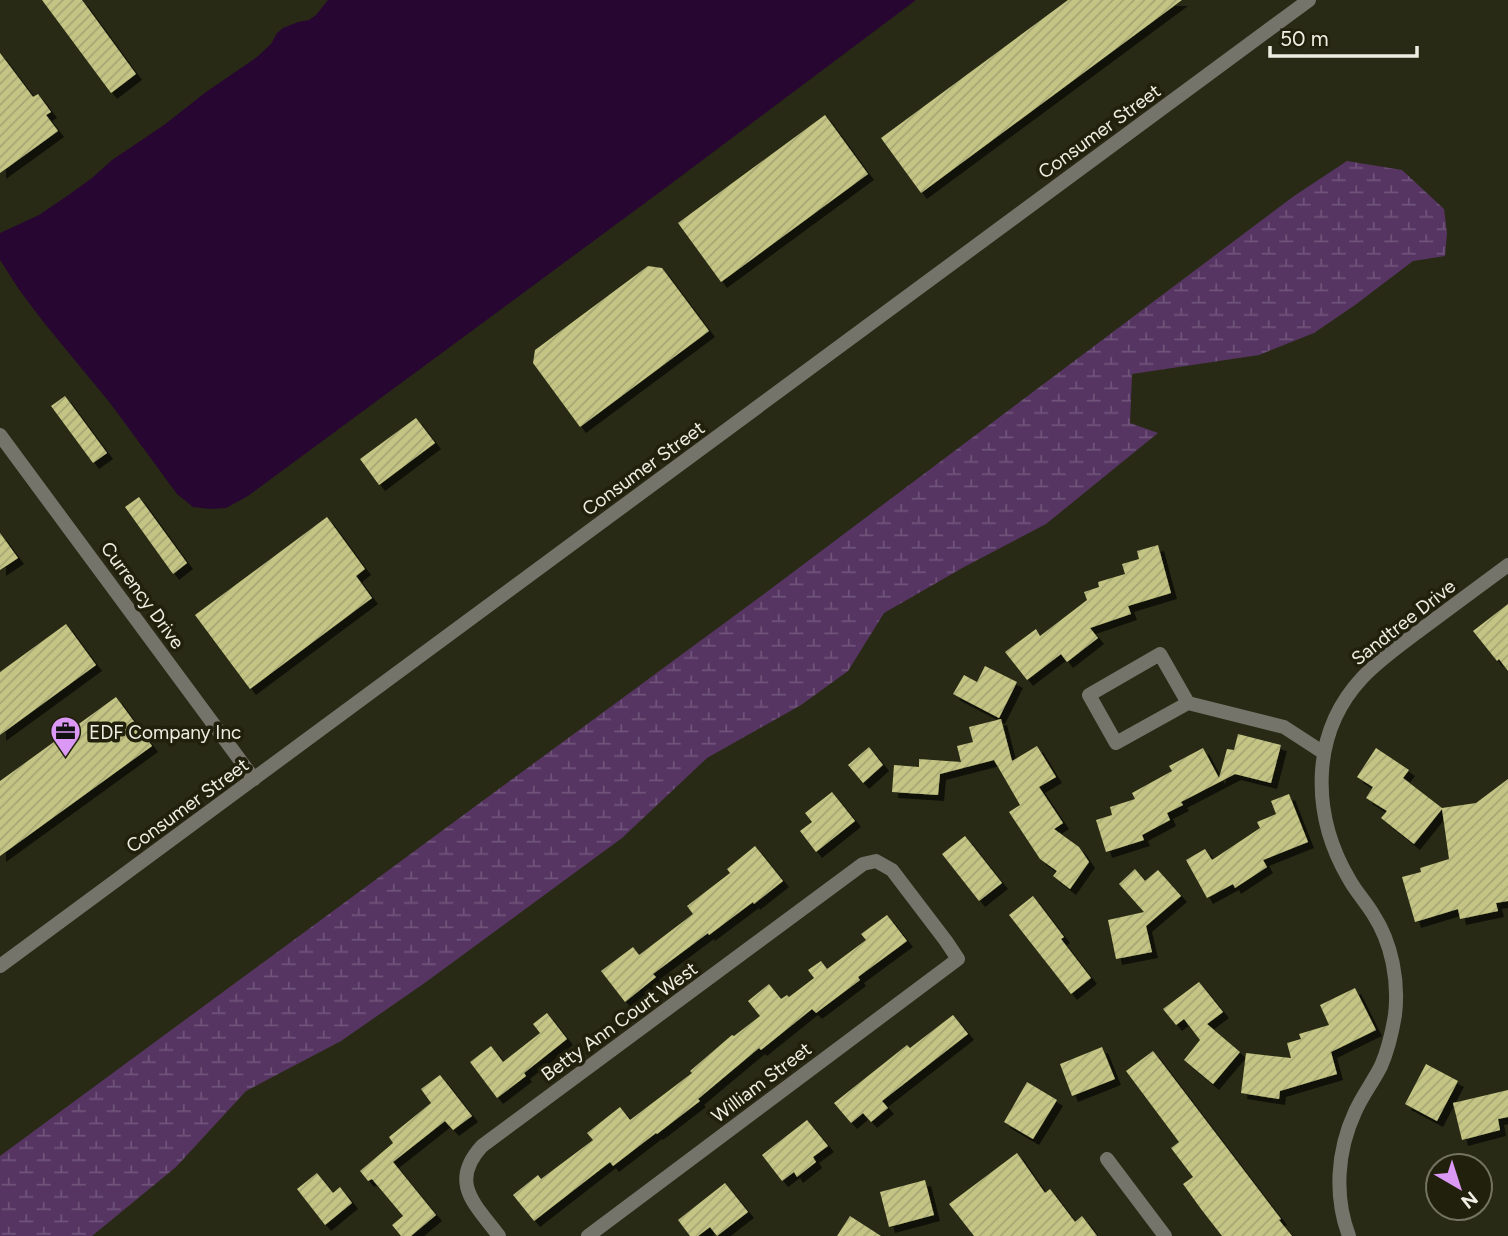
<svg xmlns="http://www.w3.org/2000/svg" width="1508" height="1236" font-family="Figtree,sans-serif">
	<defs>
		<pattern id="wetland-marsh" width="20" height="14" patternUnits="userSpaceOnUse" patternTransform="scale(1.75)"><rect width="20" height="14" fill="#563563"/><path d="M1 5h8M5 5V1M11 12h8M15 12V8" fill="none" stroke="#6f5379"/></pattern>
		<pattern id="building-hatch" width="6" height="6" patternUnits="userSpaceOnUse" patternTransform="scale(1.75)"><rect width="6" height="6" fill="#c4c584"/><path d="M-1 1l2-2M0 6l6-6M5 7l2-2" fill="none" stroke="#a5a674"/></pattern>
		<filter id="shadow"><feDropShadow dx="6" dy="6" stdDeviation="0" flood-color="#0009"/></filter>
	</defs>
	<rect width="100%" height="100%" fill="#292a15"/>
	<path fill="url(#wetland-marsh)" d="M1347,161L1402,170L1444,209L1447,233L1445,256L1413,261L1355,305L1314,333L1259,355L1132,374L1130,423L1158,433L1046,524L964,567L884,613L848,671L801,705L707,758L622,838L426,982L341,1041L246,1091L176,1167L92,1236H0V1156L764,594L1294,196Z"/>
	<path fill="#270732" d="M328,0H916L664,189L248,496L226,508L210,509L193,507L177,494L110,403L45,324L20,291L0,260V233L39,215L67,196L92,178L112,160L164,125L206,92L257,57L271,44L277,33L283,28L298,22L309,20L316,15Z"/>
	<path fill="url(#building-hatch)" filter="url(#shadow)" d="M42,0H82L136,74L111,93Z
		M1068,0H1182L921,193L881,138Z
		M0,53L33,97L38,94L51,112L46,115L58,131L0,173Z
		M825,115L868,174L721,282L678,223Z
		M648,266L662,268L709,331L580,427L533,363L535,350Z
		M65,396L107,453L93,463L51,406Z
		M416,418L435,443L379,485L360,459Z
		M139,497L187,563L173,574L125,507Z
		M327,517L365,569L356,576L372,598L250,689L195,615Z
		M0,533L18,558L0,570Z
		M1158,545L1171,593L1128,606L1131,614L1090,628L1098,638L1067,662L1061,654L1027,680L1005,652L1036,629L1040,636L1087,600L1084,592L1099,587L1098,582L1125,574L1122,564L1139,559L1137,551Z
		M1508,604V671L1499,659L1497,661L1473,631Z
		M66,624L96,665L0,735V672Z
		M985,666L1017,682L999,718L953,694L964,675L977,682Z
		M116,697L152,746L0,856V781Z
		M1001,719L1012,761L1037,746L1056,777L1039,787L1063,823L1054,829L1079,847L1089,862L1070,889L1053,876L1057,871L1040,859L1009,812L1020,805L994,760L940,774L938,795L892,792L894,765L919,767V759L961,762L957,746L973,742L969,727Z
		M1238,734L1281,745L1271,783L1235,774L1181,802L1183,805L1167,813L1170,820L1142,835L1144,840L1106,852L1096,820L1112,815L1110,807L1135,799L1132,793L1172,771L1169,766L1203,748L1219,778L1227,749L1234,750Z
		M869,747L883,765L863,783L848,765Z
		M1376,748L1409,770L1403,778L1442,808L1476,803L1508,779V901L1496,903L1498,911L1460,919L1458,909L1415,922L1402,877L1421,872L1420,868L1449,859L1442,809L1414,844L1381,818L1387,811L1366,798L1373,787L1357,777Z
		M832,792L855,821L816,852L800,831L812,822L805,813Z
		M1289,794L1308,842L1263,860L1267,867L1235,888L1233,884L1207,898L1186,860L1205,849L1212,860L1260,828L1257,822L1276,814L1271,801Z
		M965,836L1002,883L979,901L942,854Z
		M755,846L783,881L754,904L753,902L709,935L708,933L653,974L656,977L625,1002L601,971L633,947L639,955L693,914L687,906L730,873L727,869Z
		M1135,869L1145,881L1158,870L1181,896L1146,926L1152,952L1116,959L1108,920L1144,912L1119,884Z
		M1033,896L1064,937L1061,939L1091,978L1071,994L1009,915Z
		M887,915L907,941L858,977L860,980L816,1013L812,1009L761,1050L759,1048L698,1099L700,1101L657,1134L656,1133L613,1166L610,1162L534,1221L513,1195L538,1175L541,1179L593,1140L587,1133L620,1107L630,1120L692,1073L690,1071L732,1035L734,1036L760,1016L748,1001L769,984L781,999L787,995L789,997L814,978L808,970L821,961L827,969L866,940L861,934Z
		M1199,982L1223,1012L1207,1024L1240,1052L1213,1084L1184,1060L1200,1040L1184,1019L1176,1025L1163,1009Z
		M1355,988L1376,1030L1331,1052L1337,1074L1280,1091L1279,1099L1241,1093L1246,1053L1291,1058L1287,1043L1301,1039L1299,1034L1329,1025L1320,1005Z
		M547,1013L567,1039L524,1073L526,1076L497,1098L470,1062L491,1046L503,1062L540,1033L533,1024Z
		M953,1015L968,1034L882,1101L888,1108L871,1122L863,1113L851,1123L834,1103L907,1045L910,1048Z
		M1102,1047L1115,1079L1072,1096L1060,1064Z
		M1153,1051L1281,1219L1279,1220L1292,1236H1222L1201,1209L1183,1184L1193,1177L1171,1148L1179,1142L1126,1071Z
		M1426,1064L1458,1081L1437,1121L1405,1104Z
		M440,1075L472,1116L453,1130L445,1121L393,1162L436,1215L411,1236H401L392,1225L403,1216L372,1179L368,1181L360,1171L393,1143L389,1137L431,1103L421,1089Z
		M1027,1082L1057,1100L1033,1139L1004,1122Z
		M1508,1090V1117L1498,1119L1500,1130L1462,1140L1453,1103Z
		M807,1120L828,1146L813,1157L816,1162L797,1177L794,1172L782,1181L762,1155Z
		M1017,1153L1045,1193L1050,1189L1075,1222L1082,1216L1097,1236H974L949,1204Z
		M317,1173L333,1193L340,1187L352,1203L325,1225L297,1189Z
		M925,1180L934,1215L889,1227L880,1192Z
		M725,1183L748,1212L717,1236L710,1227L698,1236H690L678,1220Z
		M850,1216L881,1236H837Z"/>
	<g fill="none" stroke-linecap="round" stroke-linejoin="round">
		<path stroke="#74746a" stroke-width="14" d="M0,435L254,779
			M1188,703L1116,743L1089,695L1160,654L1188,703L1284,727L1324,753
			M0,966L1309,0
			M1107,1159L1165,1236
			M499,1236C476,1205 448,1183 482,1146L863,864L876,861L892,870L946,941L958,959L588,1236
			M1349,1236C1334,1196 1337,1151 1355,1112C1362,1096 1373,1082 1381,1066C1388,1050 1392,1033 1395,1015C1399,981 1392,943 1373,914C1366,902 1356,892 1349,879C1312,816 1309,735 1362,678C1379,660 1399,646 1419,631C1449,609 1478,587 1508,565"/>
	</g>
	<defs>
		<symbol id="office-pin" viewBox="-11 -11 22 30"><path d="M0 17L-7.5 6A9.5 9.5 0 1 1 7.5 6Z" fill="#db99f5" stroke="#20200c"/><path d="M-6-3h4V-5.5h4V-3h4V5H-6ZM-1-4.5V-3h2v-1.5ZM-6 0V1H6V0Z" fill="#111"/></symbol>
	</defs>
	<g fill-rule="evenodd">
		<use href="#office-pin" x="48" y="714" width="35" height="47"/>
	</g>
	<g text-anchor="middle" stroke-width="7" stroke-linejoin="round" paint-order="stroke">
		<g font-size="19" fill="#eeefe2" stroke="#20200c">
			<text transform="translate(1099 131) rotate(-36)" y="7">Consumer Street</text>
			<text transform="translate(643 468) rotate(-36)" y="7">Consumer Street</text>
			<text transform="translate(143 595) rotate(54)" y="7">Currency Drive</text>
			<text transform="translate(1403 622) rotate(-38)" y="7">Sandtree Drive</text>
			<text transform="translate(187 805) rotate(-36)" y="7">Consumer Street</text>
			<text transform="translate(619 1021) rotate(-36)" y="7">Betty Ann Court West</text>
			<text transform="translate(761 1082) rotate(-37)" y="7">William Street</text>
		</g>
		<g font-size="19" fill="#eeefe2" stroke="#20200c" text-anchor="start">
			<text x="89" y="739">EDF Company Inc</text>
		</g>
	</g>
	<g transform="translate(1459 1187) rotate(141)"><circle r="33" fill="#20200c" stroke="#727362" stroke-width="2"/>
	<path d="M0-5L12 26L0 18L-12 26Z" fill="#db99f5"/>
	<text y="-10" font-size="19" font-weight="bold" text-anchor="middle" fill="#eeefe2">N</text>
	</g>
	<path d="M1270 46v10h147v-10" fill="none" stroke="#eeefe2" stroke-width="3.5"/>
	<text x="1280" y="46" font-size="21" fill="#eeefe2" stroke="#20200c" stroke-width="5" paint-order="stroke">50 m</text>
</svg>
